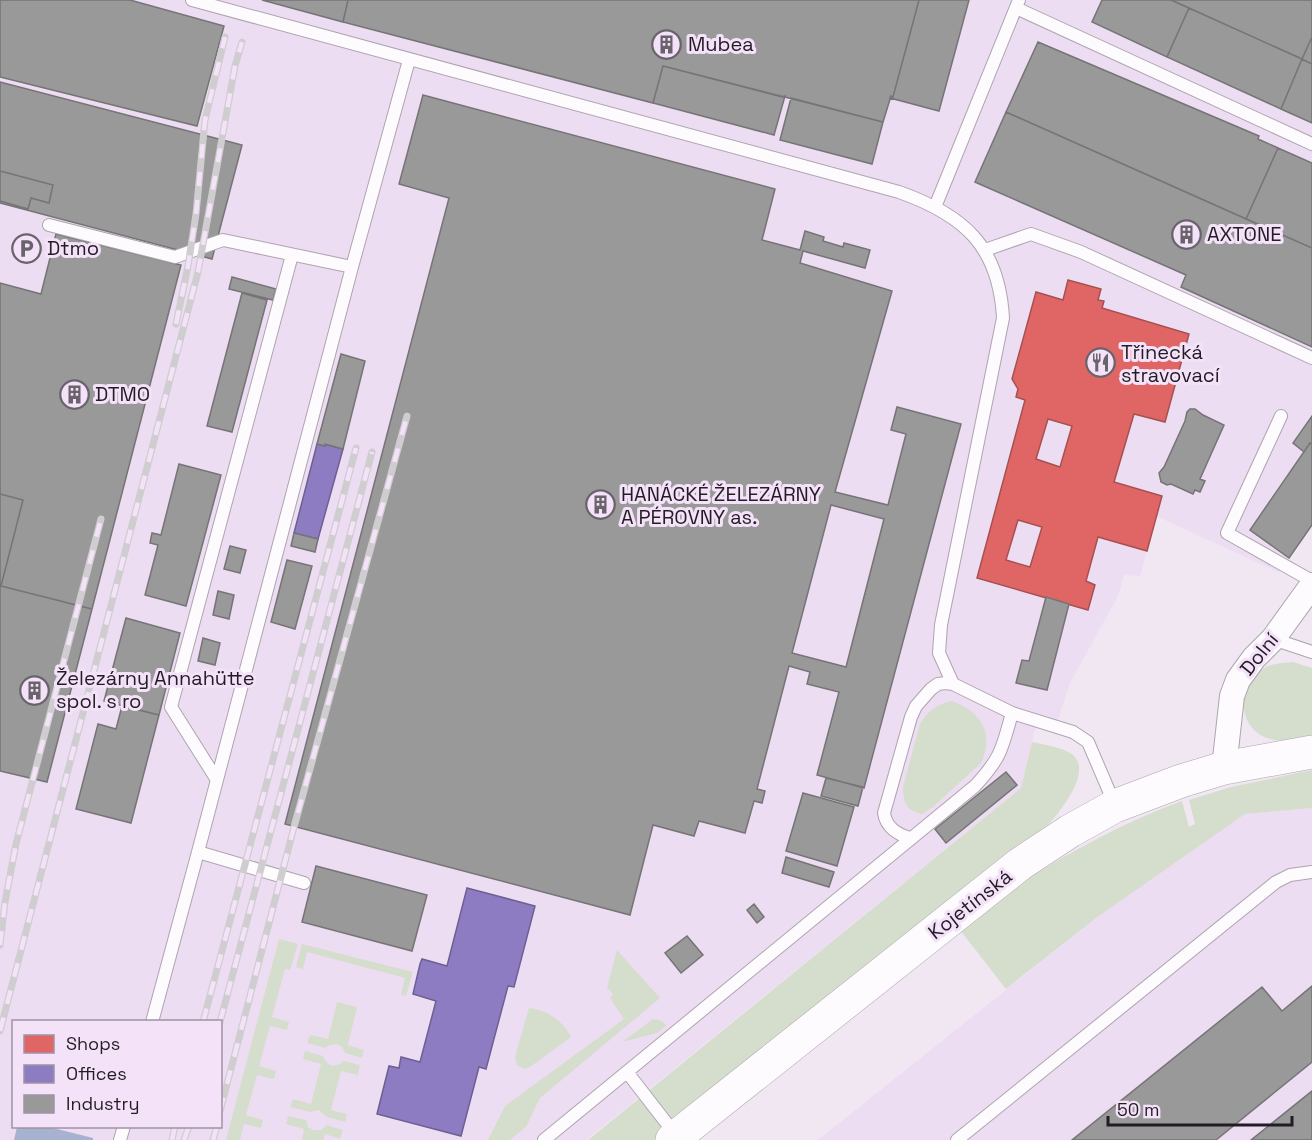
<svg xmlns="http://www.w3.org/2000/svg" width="1312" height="1140" font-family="'Space Grotesk',sans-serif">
	<rect width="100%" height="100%" fill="#f0e7f3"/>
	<path fill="#edddf2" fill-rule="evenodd" d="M0,0H1312V525L1285,566L1278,572L1156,516L1140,576L1124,575L1118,596L1070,683L1055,729L1036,725L1021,788L586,1140H0ZM14,1022H220V1126H14Z
		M1312,808V1140H818L1096,918L1237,819L1245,814Z"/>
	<path fill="#d5ddcd" d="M1293,662L1312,668V737C1300,738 1286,742 1275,740C1236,734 1234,684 1266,667C1274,663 1284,663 1293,662Z
		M952,701C981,712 995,733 981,763L934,806L922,814C905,810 904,803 903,787L920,724C928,711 937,704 952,701Z
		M1032,742C1045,745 1063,747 1073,755C1093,772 1059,813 1048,825L905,936L654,1140H588L1021,788Z
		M1312,770V808L1245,814L1096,918L1006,989L960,930C980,914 1000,896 1022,882C1072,851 1126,821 1182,801L1189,827L1195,824L1189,800L1231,787Z
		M279,939L298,944L290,970L285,969L272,1017L289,1022L287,1030L270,1026L259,1066L276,1071L274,1079L257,1075L246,1115L263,1120L261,1128L244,1124L240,1140H226Z
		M302,944L413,972L406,996L401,995L405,978L307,952L303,969L296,967Z
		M617,950L660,998L540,1098L526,1127L510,1140H488L505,1106L624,1019L610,998L613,994L607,988Z
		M337,1002L357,1007L348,1045L364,1050L362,1058L345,1053C342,1043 333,1042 325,1048L307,1043L310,1035L328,1039Z
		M529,1008C547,1010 562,1020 571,1037L530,1067L524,1069L517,1065L515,1057Z
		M653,1019L659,1020L667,1025L657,1033L622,1042Z
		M305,1051L323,1056C326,1066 336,1069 343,1061L360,1065L358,1075L341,1071L331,1110L347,1114L345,1122L327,1117L319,1110L310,1112L290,1107L293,1099L311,1104L321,1064L303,1059Z
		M288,1116L306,1120L308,1127L313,1130H322L326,1125L343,1130L340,1139L325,1134L323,1140H302L304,1129L286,1124Z"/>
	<path fill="#a6b2d0" d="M17,1127H49L93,1138V1140H14Z"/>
	<path fill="#e06666" stroke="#a75052" stroke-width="1.5" fill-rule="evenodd" d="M1068,280L1101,289L1098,300L1104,301L1102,308L1189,334L1165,422L1134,414L1114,482L1162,496L1147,551L1098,537L1086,581L1095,585L1088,610L977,578L1025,400L1016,397L1018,389L1012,379L1036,292L1063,300ZM1048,419L1072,426L1060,467L1036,459ZM1018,520L1042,527L1030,567L1006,560Z"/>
	<path fill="#8e7cc3" stroke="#6e5f93" stroke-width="1.5" d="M317,444L325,446V444L343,449L318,539L294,533Z
		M467,888L535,906L514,987L508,986L486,1069L479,1067L461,1136L377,1114L389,1066L399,1068L401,1057L420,1062L436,1001L413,994L420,964L422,959L447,966Z"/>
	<path fill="#999" stroke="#767476" stroke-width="1.5" fill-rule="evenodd" d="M0,0H130L224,26L197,126L0,77Z
		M262,0H348L343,22Z
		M348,0H919L893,97L891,96L883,122L663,66L653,103L343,22Z
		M919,0H969L939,111L890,98L891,96L893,97Z
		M1102,0H1171L1189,8L1167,57L1092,22Z
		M1171,0H1312V37L1302,59Z
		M1189,8L1302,59L1281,109L1167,57Z
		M1312,37V64L1302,59Z
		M1038,42L1259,136L1258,139L1278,148L1246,219L1006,112Z
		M1302,59L1312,64V123L1281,109Z
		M663,66L782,97L785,96L774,135L653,103Z
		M0,82L242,145L212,259L0,203V201L28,209L31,198L49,203L53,185L0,171Z
		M423,95L775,189L762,240L800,250L805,231L824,237L823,241L843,247L844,243L870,250L865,268L803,251L800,263L892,291L835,492L888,505L906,434L891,430L897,407L961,424L864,788L817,775L839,692L807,684L810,672L789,666L757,789L765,791L762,803L754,801L745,833L699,821L694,836L653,825L630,915L285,824L449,198L399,184ZM831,505L884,519L846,667L792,653Z
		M791,98L883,122L872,164L780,140Z
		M1006,112L1312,248V347L1181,287L1186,275L975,182Z
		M1278,148L1312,163V248L1246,219Z
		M0,171L53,185L49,203L31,198L28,209L0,201Z
		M56,234L181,265L92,609L1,586L23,500L0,494V283L41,294Z
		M232,277L276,289L273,300L229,289Z
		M242,293L267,300L232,432L207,426Z
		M341,354L365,361L343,449L325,444V446L317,444Z
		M1190,409H1195L1203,415L1224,425L1200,479L1205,481L1200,492L1195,490L1193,494L1171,484L1167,485L1161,482L1159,473L1164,467L1185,421L1187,412Z
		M1312,416V444L1310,443L1304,452L1293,443Z
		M1310,443L1312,444V525L1289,558L1250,530Z
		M179,464L221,475L186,606L145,595L158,545L150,543L152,533L161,535Z
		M0,494L23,500L1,586L92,609L47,782L0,771Z
		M294,533L318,539L315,552L291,546Z
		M230,546L246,550L240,573L224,569Z
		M287,560L312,566L295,629L271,622Z
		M218,591L234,595L229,619L213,615Z
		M1046,597L1069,604L1047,690L1016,683L1022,660L1029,661Z
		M126,618L180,633L159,715L104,701Z
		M203,638L220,643L215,665L198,661Z
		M122,706L159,715L131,823L76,809L98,724L116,729Z
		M1006,772L1017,785L946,843L935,829Z
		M826,778L863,787L858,806L821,796Z
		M803,793L854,807L837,866L786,851Z
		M786,857L834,872L829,887L782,873Z
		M316,866L427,895L412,951L302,922Z
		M754,904L764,917L757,923L747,910Z
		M687,936L703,955L681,973L665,953Z
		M1312,986V1062L1216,1140H1072L1262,987L1282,1011Z
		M1312,1091V1140H1251Z"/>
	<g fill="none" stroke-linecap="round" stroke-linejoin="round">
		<defs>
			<path id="lane" d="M192,0L899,192C964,215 999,246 1003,318L941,625L939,653L953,684
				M1016,8L1312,144
				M935,207L1019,0
				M49,225L175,257L223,240L352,267L409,60
				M985,250L1031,234L1081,252L1312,358
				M1281,416L1227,533L1312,581
				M1273,639L1312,652
				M217,780L171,707L292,255
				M911,838C898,835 886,827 884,813L911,717L916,706L931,689L938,684L946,683L953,684L1012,713
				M198,852L352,267
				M152,1022L198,852L304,883
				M627,1072L675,1134
				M120,1140L124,1126
				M544,1140L975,786C1001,758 1002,749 1012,713L1073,732L1088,742L1115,805
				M957,1140L1276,882L1290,875L1312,872"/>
			<path id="street" d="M1224,768L1232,696L1238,680L1254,658L1273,639L1312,585"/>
			<path id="secondary" d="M672,1140L1020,864L1070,831L1115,806L1181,781L1224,768L1312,752"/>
		</defs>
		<use href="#lane" stroke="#aca5ae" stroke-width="14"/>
		<use href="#street" stroke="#aca5ae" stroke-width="26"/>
		<use href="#secondary" stroke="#aca5ae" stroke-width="34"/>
		<use href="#lane" stroke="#fdfbfd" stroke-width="12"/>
		<use href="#street" stroke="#fdfbfd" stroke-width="24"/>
		<use href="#secondary" stroke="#fdfbfd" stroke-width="33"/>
		<defs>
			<path id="rail" d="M176,324L188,266L196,214L205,120L225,37
				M0,945L5,902L16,844L101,519
				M203,1022L356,448
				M220,1022L372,452
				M0,1031L198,272L235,66L242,42
				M220,1111L294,827L407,416
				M172,1140L175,1126
				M184,1140L189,1126
				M213,1140L217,1126"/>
		</defs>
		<use href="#rail" stroke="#d0cdd0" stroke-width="7"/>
		<use href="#rail" stroke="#f3e2f8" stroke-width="4.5" stroke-dasharray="14" stroke-linecap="butt"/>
	</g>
	<defs>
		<symbol id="building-ring" viewBox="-11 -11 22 22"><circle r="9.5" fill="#f3e2f8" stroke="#6b636c" stroke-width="1.5"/><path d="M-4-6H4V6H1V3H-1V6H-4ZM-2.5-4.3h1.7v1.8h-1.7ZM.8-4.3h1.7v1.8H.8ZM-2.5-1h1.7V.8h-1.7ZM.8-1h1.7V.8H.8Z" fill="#6b636c"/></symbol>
		<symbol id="parking-ring" viewBox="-11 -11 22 22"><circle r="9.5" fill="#f3e2f8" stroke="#6b636c" stroke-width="1.5"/><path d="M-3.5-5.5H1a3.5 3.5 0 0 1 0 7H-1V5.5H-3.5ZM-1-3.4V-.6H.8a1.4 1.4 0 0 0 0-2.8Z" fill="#6b636c"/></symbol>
		<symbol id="restaurant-ring" viewBox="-11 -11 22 22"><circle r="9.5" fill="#f3e2f8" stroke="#6b636c" stroke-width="1.5"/><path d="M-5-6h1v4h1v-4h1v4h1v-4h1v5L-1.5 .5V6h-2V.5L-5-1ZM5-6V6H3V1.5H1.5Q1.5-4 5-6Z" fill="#6b636c"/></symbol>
	</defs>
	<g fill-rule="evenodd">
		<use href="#building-ring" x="650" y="28" width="33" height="33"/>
		<use href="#building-ring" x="1170" y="218" width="33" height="33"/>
		<use href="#parking-ring" x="10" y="232" width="33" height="33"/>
		<use href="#restaurant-ring" x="1084" y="346" width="33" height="33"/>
		<use href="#building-ring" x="58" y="378" width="33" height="33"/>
		<use href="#building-ring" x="584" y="488" width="33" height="33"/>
		<use href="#building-ring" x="18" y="674" width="33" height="33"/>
	</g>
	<g text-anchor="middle" stroke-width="6" stroke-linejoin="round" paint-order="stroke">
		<g font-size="20" fill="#231c24" stroke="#f3e2f8" text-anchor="start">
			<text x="688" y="51">Mubea</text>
			<text x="1207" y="241">AXTONE</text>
			<text x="47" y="255">Dtmo</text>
			<text x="1121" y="359">Třinecká<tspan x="1121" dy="23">stravovací</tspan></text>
			<text x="95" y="401">DTMO</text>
			<text x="621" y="501">HANÁCKÉ ŽELEZÁRNY<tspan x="621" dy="23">A PÉROVNY as.</tspan></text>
			<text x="56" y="685">Železárny Annahütte<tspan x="56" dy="23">spol. s ro</tspan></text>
		</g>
		<g font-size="20" fill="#231c24" stroke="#f3e2f8">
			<text transform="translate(1259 654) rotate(-51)" y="7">Dolní</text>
			<text transform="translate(970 904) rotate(-38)" y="7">Kojetínská</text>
		</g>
	</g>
	<rect x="12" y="1020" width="210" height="108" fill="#f3e2f8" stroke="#a093a3" stroke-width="1.5"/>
	<rect x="24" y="1035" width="30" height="18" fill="#e06666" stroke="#a093a3" stroke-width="1.5"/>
	<text x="66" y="1050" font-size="18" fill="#231c24">Shops</text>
	<rect x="24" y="1065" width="30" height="18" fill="#8e7cc3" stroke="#a093a3" stroke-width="1.5"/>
	<text x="66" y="1080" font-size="18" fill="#231c24">Offices</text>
	<rect x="24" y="1095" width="30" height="18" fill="#999999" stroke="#a093a3" stroke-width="1.5"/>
	<text x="66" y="1110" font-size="18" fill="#231c24">Industry</text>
	<path d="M1108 1116v9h184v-9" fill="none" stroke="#231c24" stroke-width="3"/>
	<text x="1117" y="1116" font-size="18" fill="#231c24" stroke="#f3e2f8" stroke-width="4.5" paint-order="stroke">50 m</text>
</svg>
